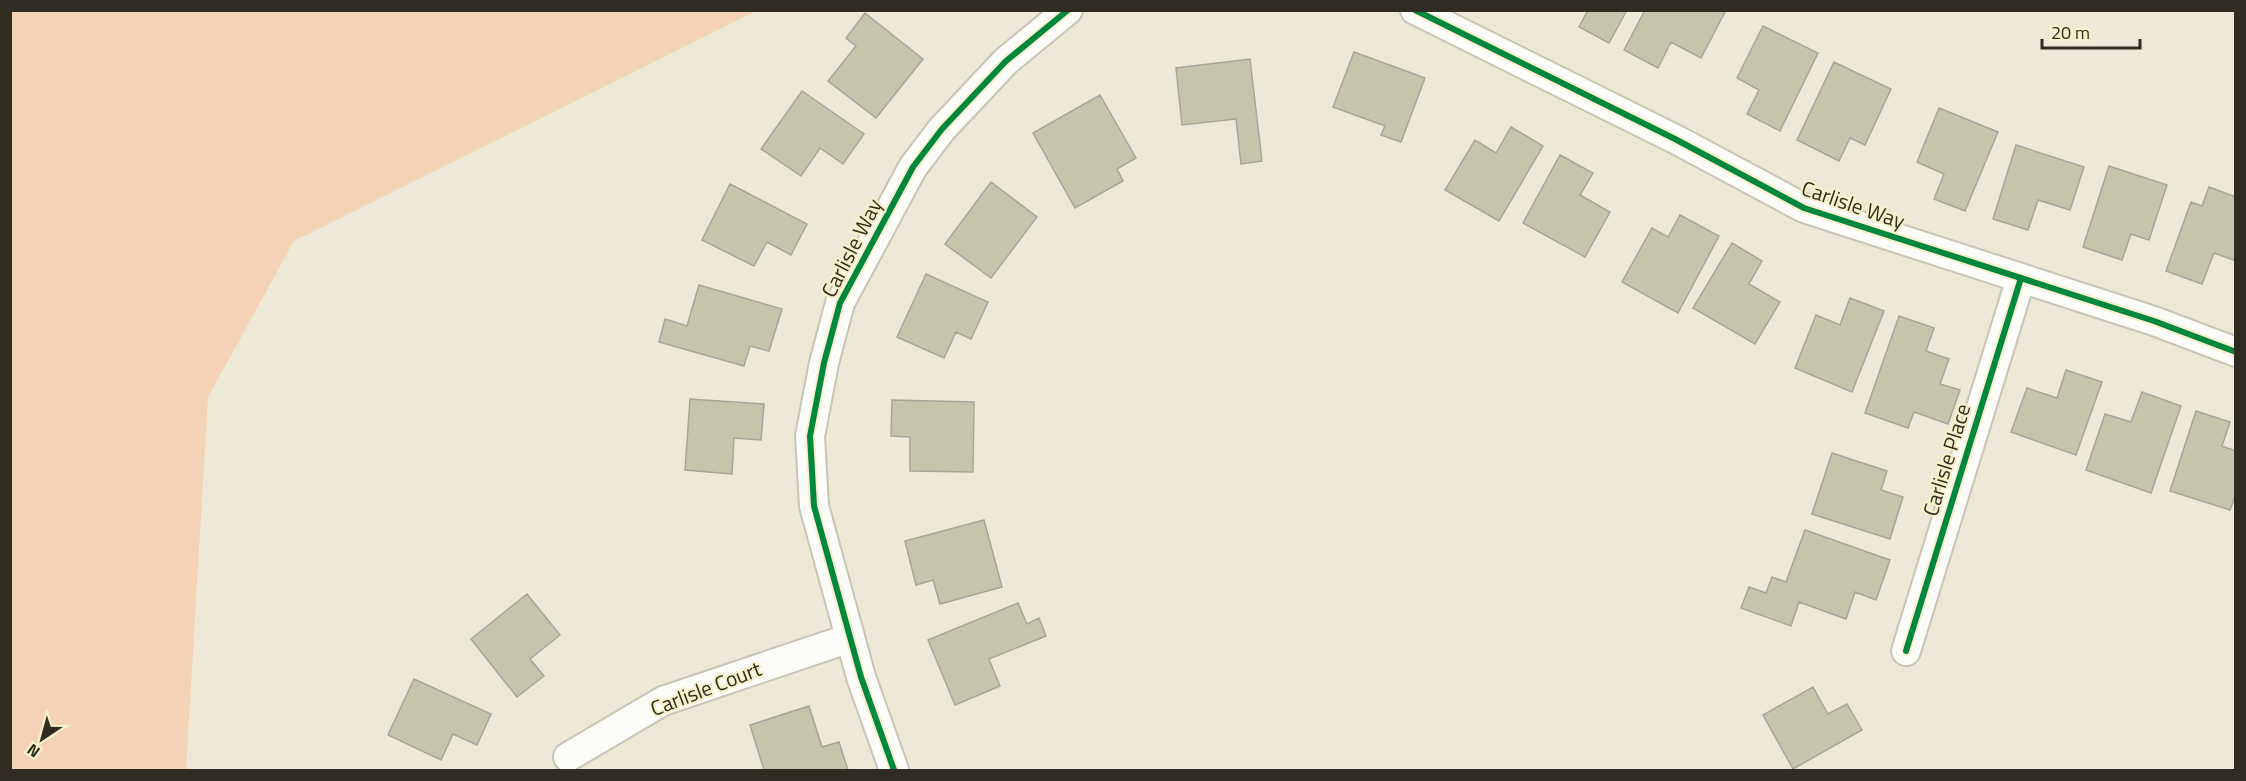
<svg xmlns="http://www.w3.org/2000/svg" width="2246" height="781" font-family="'Titillium Web',sans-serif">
	<rect width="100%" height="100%" fill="#eee9d6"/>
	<path fill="#f3d2b6" d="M10,11H756L294,241L208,397L186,770H11Z"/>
	<path fill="#c4c5ab" stroke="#a6a697" stroke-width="1.5" d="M1588,10H1627L1609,43L1579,27Z
		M1645,10H1722L1725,12L1701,58L1671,42L1658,68L1624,50Z
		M865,13L923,59L876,118L828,81L856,46L846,38Z
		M1763,26L1818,53L1780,131L1747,114L1759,90L1737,78Z
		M1354,52L1425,78L1401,142L1381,135L1385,126L1333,107Z
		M1250,59L1262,161L1241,164L1236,119L1182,125L1176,68Z
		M1834,62L1891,89L1865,145L1850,138L1839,161L1797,140Z
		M802,91L864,134L843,164L820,148L801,176L761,149Z
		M1100,95L1136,158L1117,169L1123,181L1075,208L1033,133Z
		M1939,108L1998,132L1965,211L1934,199L1944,174L1917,162Z
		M1511,127L1543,146L1499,221L1445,190L1475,140L1496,153Z
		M2016,145L2084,167L2070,210L2038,200L2028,230L1993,219Z
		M1560,155L1593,173L1580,195L1610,212L1585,257L1523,223Z
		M2109,166L2167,185L2149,240L2131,234L2122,260L2083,247Z
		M991,182L1037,217L991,278L945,244Z
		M730,184L807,224L791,255L767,242L754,266L702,240Z
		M2209,187L2236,197V261L2214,253L2202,284L2166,271L2191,202L2202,206Z
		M1680,215L1719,236L1678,313L1622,282L1652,228L1668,237Z
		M1732,243L1762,261L1749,284L1780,302L1755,344L1693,308Z
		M926,274L988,302L971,339L956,332L944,358L897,337Z
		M699,285L782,309L769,351L750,346L744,366L659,342L665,319L687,326Z
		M1850,298L1884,311L1852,392L1795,368L1816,315L1840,325Z
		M1899,316L1934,328L1926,351L1949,359L1940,384L1960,390L1948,424L1914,412L1908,428L1865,413Z
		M2066,370L2102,382L2076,455L2011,432L2027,388L2057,398Z
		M2142,392L2181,406L2151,493L2086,470L2105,414L2131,422Z
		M690,399L764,404L761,440L734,438L732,474L685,470Z
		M892,400L974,402L973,472L910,471V437L891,436Z
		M2196,411L2230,422L2222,446L2236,451V494L2230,510L2170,491Z
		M1832,453L1887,471L1881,490L1903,497L1890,539L1812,514Z
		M984,520L1002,587L940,604L933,580L916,585L905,541Z
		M1805,530L1890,560L1876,600L1855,592L1846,619L1799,602L1791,626L1741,608L1749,587L1766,593L1772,577L1786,582Z
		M527,594L560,635L530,659L544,676L517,697L471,639Z
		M1018,603L1027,624L1039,618L1046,636L989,659L1000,686L955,705L928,640Z
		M414,679L491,714L477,745L453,734L441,760L388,735Z
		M1813,687L1828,714L1847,704L1862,730L1793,769L1763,715Z
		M809,706L822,747L839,742L848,770H764L750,725Z"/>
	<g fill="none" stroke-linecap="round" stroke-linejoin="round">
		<defs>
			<path id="street" d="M1415,10L1675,139L1804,208L2154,321L2236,352
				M1906,651L2021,278
				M568,757L663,701L850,638
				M894,770L861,677L814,506L810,436L824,363L840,303L913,167L942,129L1006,61L1068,10"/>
		</defs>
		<use href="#street" stroke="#c8c5b5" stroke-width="32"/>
		<use href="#street" stroke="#fcfcf9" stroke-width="28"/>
		<defs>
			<path id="cycleway" d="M1415,10L1675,139L1804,208L2154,321L2236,352
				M1906,651L2021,278
				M894,770L861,677L814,506L810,436L824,363L840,303L913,167L942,129L1006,61L1068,10"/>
		</defs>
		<use href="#cycleway" stroke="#f8efcb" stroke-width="10"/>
		<use href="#cycleway" stroke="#00873e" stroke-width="6"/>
	</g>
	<g text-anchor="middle" stroke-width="4.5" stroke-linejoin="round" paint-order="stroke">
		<g font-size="21" fill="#302c1f" stroke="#f8efcb">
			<text transform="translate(1853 205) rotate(19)" y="7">Carlisle Way</text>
			<text transform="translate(852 248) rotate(-63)" y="7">Carlisle Way</text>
			<text transform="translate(1947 460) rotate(-73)" y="7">Carlisle Place</text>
			<text transform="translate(706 689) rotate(-21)" y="7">Carlisle Court</text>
		</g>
	</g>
	<rect width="2246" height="781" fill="none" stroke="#302c1f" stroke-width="24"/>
	<g transform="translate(42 739) rotate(216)" stroke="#f8efcb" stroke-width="4.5" paint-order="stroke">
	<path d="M0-4.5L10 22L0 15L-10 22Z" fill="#302c1f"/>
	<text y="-9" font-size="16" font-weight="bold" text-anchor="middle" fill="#302c1f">N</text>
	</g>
	<path d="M2042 39v9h98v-9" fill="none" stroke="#302c1f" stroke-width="3"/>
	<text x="2051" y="39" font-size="18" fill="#302c1f" stroke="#f8efcb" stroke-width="4.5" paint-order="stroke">20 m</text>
</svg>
